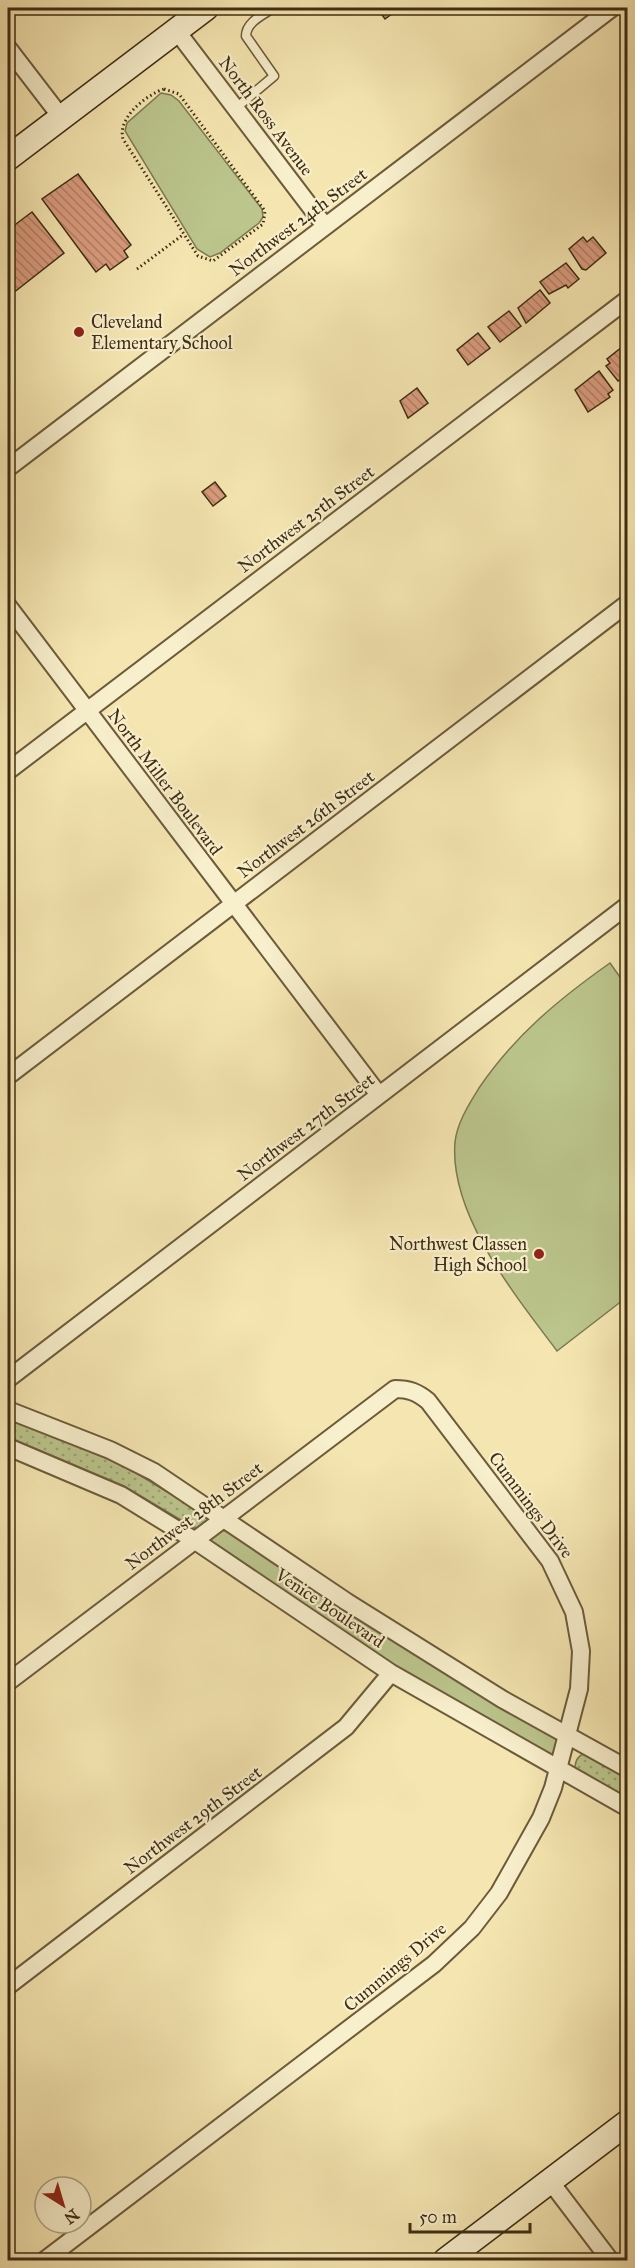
<svg xmlns="http://www.w3.org/2000/svg" width="635" height="2268" font-family="'IM FELL Great Primer',serif">
	<defs>
		<pattern id="grass-dots" width="8" height="8" patternUnits="userSpaceOnUse" patternTransform="scale(1.5)"><rect width="8" height="8" fill="#bbc58c"/><path d="M2 2h.1M6 6h.1" fill="none" stroke="#99a071" stroke-width="1.8" stroke-linecap="round"/></pattern>
		<pattern id="building-back-hatch" width="6" height="6" patternUnits="userSpaceOnUse" patternTransform="scale(1.5)"><rect width="6" height="6" fill="#da9c7e"/><path d="M-1 5l2 2M0 0l6 6M5-1l2 2" fill="none" stroke="#b28066"/></pattern>
	</defs>
	<rect width="100%" height="100%" fill="#f5e6b1"/>
	<filter id="stains"><feTurbulence type="fractalNoise" baseFrequency=".00333" numOctaves="4"/><feColorMatrix values="0 0 0 0 .2 0 0 0 0 .09 0 0 0 0 .02 0 0 0 .5 -.17"/></filter>
	<radialGradient id="worn" r=".72"><stop offset=".6" stop-color="#630" stop-opacity="0"/><stop offset="1" stop-color="#630" stop-opacity=".3"/></radialGradient>
	<path fill="url(#grass-dots)" stroke="#7c7950" stroke-width="1.5" d="M8,1419L123,1465L213,1520L198,1530L124,1486L8,1437Z
		M590,1752L627,1772V1800L575,1769C575,1758 580,1754 590,1752Z"/>
	<path fill="#bbc58c" stroke="#7c7950" stroke-width="1.5" d="M161,93L171,95L179,101L262,209L263,217L259,223L220,253L210,257L197,249L125,131L127,123Z
		M610,963L627,987V1297L557,1351C516,1296 449,1215 455,1142C457,1123 469,1104 479,1088C514,1036 559,999 610,963Z
		M220,1530L232,1532L522,1719L560,1741L554,1757L397,1668L208,1539Z"/>
	<path fill="url(#building-back-hatch)" stroke="#3e2d14" stroke-width="1.5" d="M377,8H400L385,19Z
		M78,174L131,245L124,251L128,257L110,270L106,264L96,272L42,199Z
		M32,212L64,253L8,297V230Z
		M583,237L587,242L593,237L606,253L586,270L582,269L569,249Z
		M566,263L579,279L568,288L566,285L549,294L540,282Z
		M540,290L550,303L526,323L518,308Z
		M509,311L521,326L500,342L488,327Z
		M478,333L490,348L468,365L457,350Z
		M622,347L628,354V374L618,381L606,366L610,363L607,359Z
		M599,371L613,390L608,394L610,397L588,412L575,390Z
		M417,388L428,403L408,418L400,401Z
		M215,482L226,496L213,506L202,492Z"/>
	<g fill="none" stroke-linecap="round" stroke-linejoin="round">
		<defs>
			<path id="lane" d="M236,108L274,76L246,36C246,22 263,15 273,8"/>
			<path id="street" d="M176,30L325,226
				M8,48L61,117
				M8,468L612,8
				M8,606L379,1095
				M8,771L628,299
				M8,1076L628,603
				M8,1379L628,905
				M8,1410L110,1450L154,1472L347,1602L502,1699L628,1769
				M8,1447L121,1495L194,1540L391,1673L628,1808
				M8,1682L395,1389C409,1389 417,1392 428,1401L550,1561L574,1612L581,1651L579,1689L553,1788L541,1818L499,1893L472,1928L434,1964L45,2260
				M8,1986L346,1727L391,1673
				M550,2181L610,2260"/>
			<path id="secondary" d="M8,158L206,8
				M446,2260L628,2122"/>
		</defs>
		<use href="#lane" stroke="#6c5b3b" stroke-width="11"/>
		<use href="#street" stroke="#6c5b3b" stroke-width="20"/>
		<use href="#secondary" stroke="#3e2d14" stroke-width="27"/>
		<path stroke="#3e2d14" stroke-width="3" stroke-dasharray="1.5 3" stroke-linecap="butt" d="M164,89L179,94L265,211L263,224L213,261L198,256L123,139C117,118 146,95 164,89Z
			M137,269L184,234"/>
		<use href="#lane" stroke="#f8efcc" stroke-width="8"/>
		<use href="#street" stroke="#f8efcc" stroke-width="16"/>
		<use href="#secondary" stroke="#f8efcc" stroke-width="24"/>
	</g>
	<g fill="#8f2418" stroke="#f8efcc" stroke-width="2">
		<circle cx="79" cy="332" r="6"/>
		<circle cx="539" cy="1254" r="6"/>
	</g>
	<g text-anchor="middle" stroke-width="4.5" stroke-linejoin="round" paint-order="stroke">
		<g font-size="18" fill="#3e2d14" stroke="#f8efcc">
			<text transform="translate(266 116) rotate(53)" y="6">North Ross Avenue</text>
			<text transform="translate(298 222) rotate(-37)" y="6">Northwest 24th Street</text>
			<text transform="translate(306 519) rotate(-37)" y="6">Northwest 25th Street</text>
			<text transform="translate(165 782) rotate(53)" y="6">North Miller Boulevard</text>
			<text transform="translate(306 824) rotate(-37)" y="6">Northwest 26th Street</text>
			<text transform="translate(306 1127) rotate(-37)" y="6">Northwest 27th Street</text>
			<text transform="translate(531 1505) rotate(53)" y="6">Cummings Drive</text>
			<text transform="translate(194 1516) rotate(-37)" y="6">Northwest 28th Street</text>
			<text transform="translate(330 1608) rotate(34)" y="6">Venice Boulevard</text>
			<text transform="translate(193 1820) rotate(-37)" y="6">Northwest 29th Street</text>
			<text transform="translate(395 1967) rotate(-40)" y="6">Cummings Drive</text>
		</g>
		<g font-size="18" fill="#3e2d14" stroke="#f8efcc" text-anchor="start">
			<text x="91" y="328">Cleveland<tspan x="91" dy="21">Elementary School</tspan></text>
			<text x="527" y="1250" text-anchor="end">Northwest Classen<tspan x="527" dy="21">High School</tspan></text>
		</g>
	</g>
	<rect width="635" height="2268" fill="none" stroke="#f5e6b1" stroke-width="30"/>
	<rect x="9" y="9" width="617" height="2250" fill="none" stroke="#3e2d14" stroke-width="3"/>
	<rect x="15" y="15" width="605" height="2238" fill="none" stroke="#3e2d14" stroke-width="1.5"/>
	<g transform="translate(63 2205) rotate(143)"><circle r="28" fill="#f8efcc" stroke="#aea182" stroke-width="1.5"/>
	<path d="M0-4.5L10 22L0 15L-10 22Z" fill="#8f2418"/>
	<text y="-9" font-size="16" font-weight="bold" text-anchor="middle" fill="#3e2d14">N</text>
	</g>
	<path d="M410 2223v9h120v-9" fill="none" stroke="#3e2d14" stroke-width="3"/>
	<text x="419" y="2223" font-size="18" fill="#3e2d14" stroke="#f8efcc" stroke-width="4.5" paint-order="stroke">50 m</text>
	<rect width="100%" height="100%" filter="url(#stains)"/>
	<rect width="100%" height="100%" fill="url(#worn)"/>
</svg>
